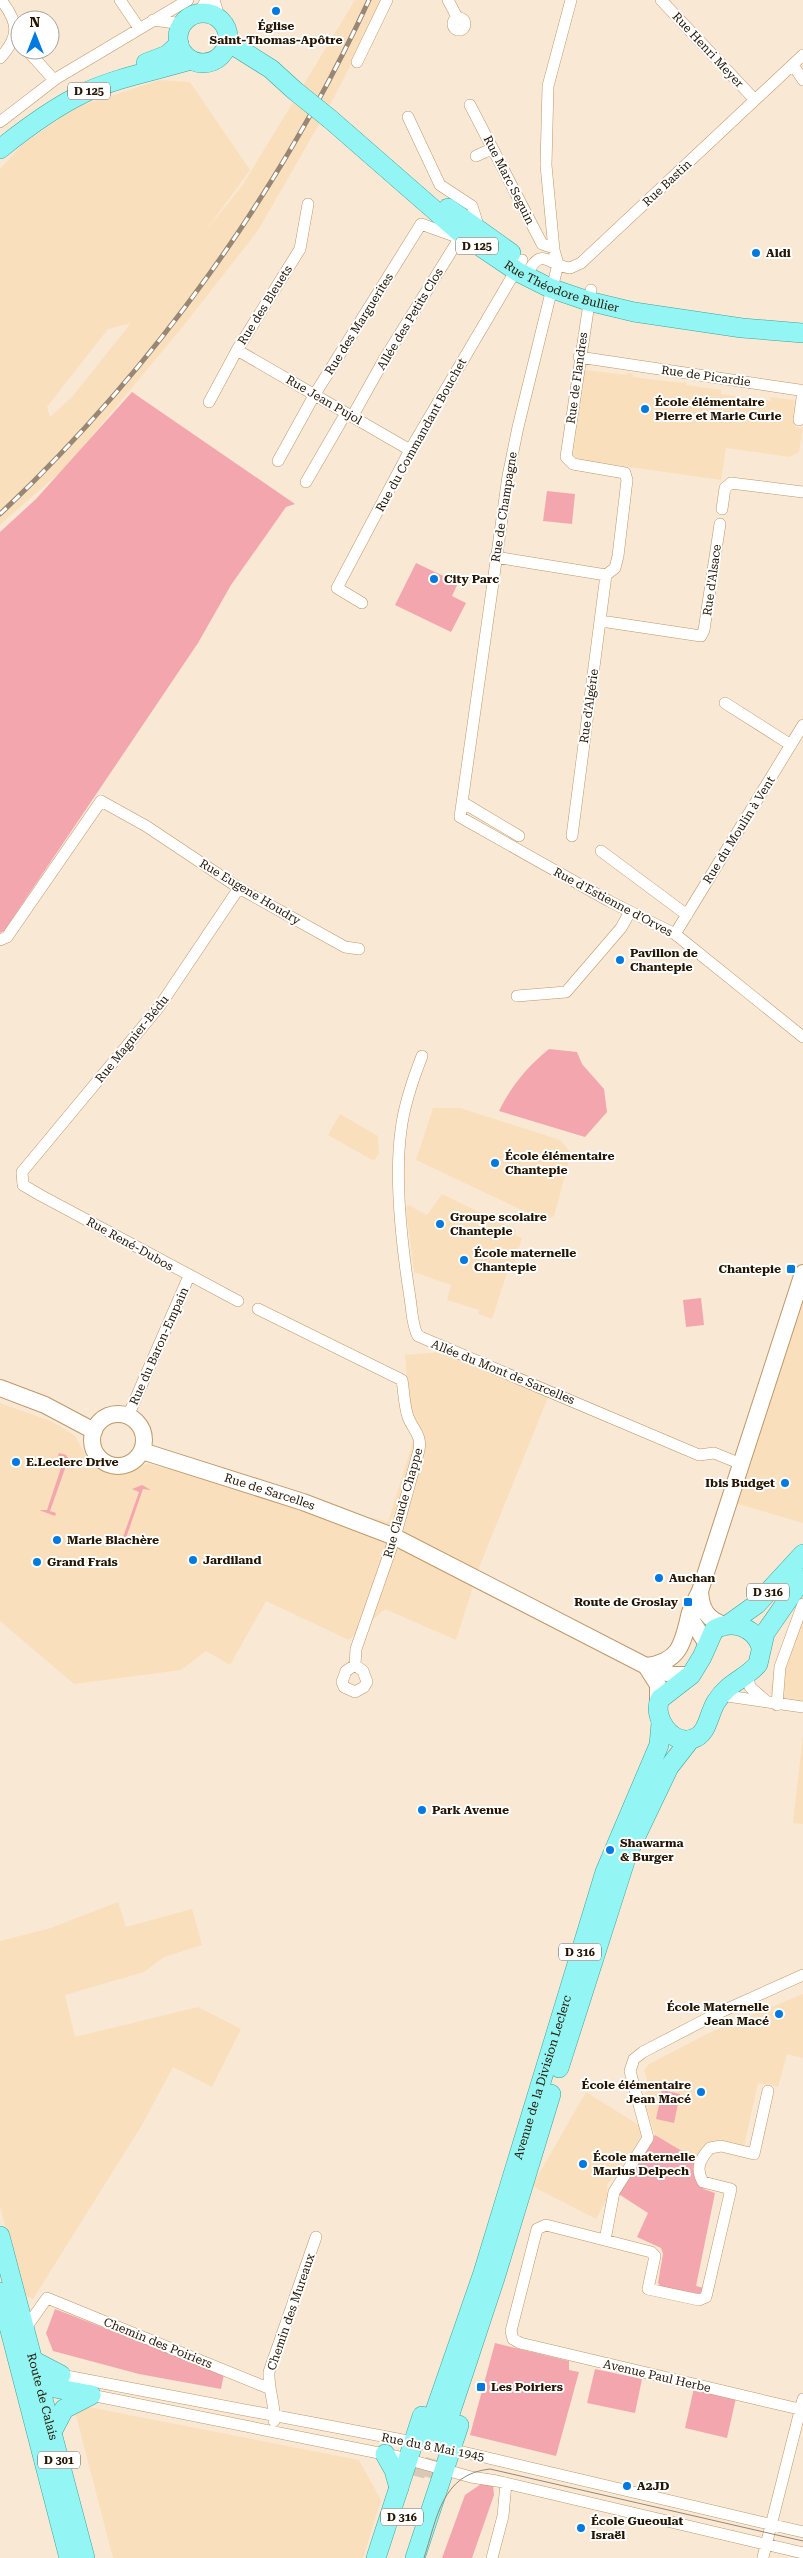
<svg xmlns="http://www.w3.org/2000/svg" width="803" height="2558" font-family="'Roboto Serif',serif">
	<rect width="100%" height="100%" fill="#f9e8d4"/>
	<path fill="#fadfbd" fill-rule="evenodd" d="M355,0H384L329,107L257,232L184,325L67,466L0,525V169L21,146L74,108L160,80L190,82L250,170L204,233L242,186ZM131,323L72,397L50,417L47,407L108,329Z
		M585,370L627,375V373L633,374V377L681,383L686,382V385L721,390V394L770,401L771,397L794,400L796,427L803,428L799,452L790,457L726,448L721,480L580,460L573,455Z
		M433,1108H460L560,1140L571,1153L554,1216L545,1221L416,1160Z
		M340,1114L378,1136L379,1153L374,1161L328,1135Z
		M442,1194L516,1230L515,1235L522,1238L512,1270H508L492,1319L478,1314L479,1310L447,1300L451,1285L414,1272L406,1209L408,1205L427,1215Z
		M803,1303V1523L735,1503Z
		M453,1351L549,1395L480,1565L456,1640L385,1609L349,1640L266,1601L230,1665L206,1651L181,1670L74,1684L0,1621V1403L53,1422L75,1436L89,1461L118,1473L148,1464L388,1522L413,1442L405,1355Z
		M803,1595V1703L770,1694L773,1677L798,1601Z
		M803,1736V1824L793,1823Z
		M118,1902L126,1927L192,1909L202,1945L164,1957L144,1972L65,1995L75,2037L198,2007L241,2029L212,2087L173,2067L142,2125L33,2299L24,2295L0,2207V1941L51,1928Z
		M803,1994V2058L787,2054L778,2087L758,2083L744,2146L712,2143L697,2160L655,2135L643,2097L649,2087L644,2070L649,2064L709,2033Z
		M586,2092L645,2129L637,2144L607,2185L608,2197L596,2219L532,2186Z
		M73,2404L359,2460L381,2500L363,2558H113Z"/>
	<path fill="#f4a6ae" d="M132,392L295,504L286,507L231,585L198,643L4,931L0,933V532L36,499Z
		M547,491L575,494L572,524L543,521Z
		M416,563L458,583L452,596L466,603L451,632L395,605Z
		M549,1049L577,1052L582,1064L604,1089L607,1112L585,1137L499,1111C511,1086 528,1066 549,1049Z
		M701,1298L704,1325L686,1327L683,1300Z
		M59,1453L66,1455L73,1467L66,1466L50,1511L56,1513L55,1516L39,1510H47L62,1465L56,1462Z
		M142,1485L151,1490L143,1489L126,1538L132,1540L131,1543L115,1536L123,1537L139,1492L132,1489Z
		M662,2090L680,2094L674,2123L656,2119Z
		M655,2135L697,2160V2182L704,2189L715,2193L696,2286L704,2288L700,2294L661,2287L658,2283L663,2254L661,2248L637,2237L648,2213L617,2193Z
		M55,2309L224,2374L221,2389L139,2374L53,2351L46,2333Z
		M495,2343L569,2361V2370L579,2372L556,2456L470,2435Z
		M595,2369L642,2379L635,2413L587,2403Z
		M694,2388L736,2398L727,2438L685,2428Z
		M481,2484L493,2485L494,2495L472,2558H442L465,2495Z"/>
	<g fill="none" stroke-linecap="round" stroke-linejoin="round">
		<path stroke="#d9c8b5" stroke-width="19" stroke-dasharray="19 9" stroke-linecap="butt" d="M415,2476L427,2434
			M430,2478L442,2438"/>
		<defs>
			<path id="minor" d="M120,0L139,28
				M214,0L220,20
				M448,0L458,19
				M571,0L548,86L546,165L554,250L558,264L518,427L508,476L460,817L609,901L675,934L803,1037
				M661,0L755,100
				M199,14L206,0
				M453 24a6 6 0 1 1 12 0a6 6 0 1 1-12 0Z
				M153,20L183,24
				M27,50L54,80
				M0,58C20,36 19,23 1,0
				M357,62L387,0
				M793,65L803,80
				M470,105L542,244L554,248
				M0,122L57,78L188,0
				M476,156L487,151H494
				M526,276C542,244 546,265 570,268L581,263L803,55
				M591,290L566,457L573,464L625,473L627,480L618,556L615,568L606,575
				M237,350L410,450
				M579,357L799,390L803,391L799,420
				M209,402L237,350L300,249L308,204
				M352,417L385,358L459,239L477,222L472,206L440,185L408,117
				M278,461L315,394L421,224L460,238
				M306,482L346,413
				M722,509L725,488L731,483L803,492
				M495,557L606,575
				M362,603L337,588L410,450L522,260
				M601,621L701,636L704,630L720,524
				M725,703L791,745
				M462,802L519,836
				M572,836L606,575
				M601,851L687,915
				M675,934L803,725
				M0,940L7,937L101,801L146,826L239,888L345,947L359,949
				M517,996L566,992L621,928L630,912
				M422,1056C413,1079 404,1105 401,1130C394,1181 402,1247 410,1298C412,1310 412,1326 418,1336L699,1455L714,1453L741,1464
				M238,1301L40,1195L23,1185L22,1172L159,1007L239,888
				M258,1309L402,1380C404,1392 404,1405 408,1417C413,1430 422,1435 419,1450L395,1537L356,1649L355,1665L363,1671L367,1682L364,1687L355,1692L344,1687L342,1682L346,1671L355,1665
				M128,1416L189,1276
				M747,1672L750,1687L766,1701
				M720,1695L803,1707
				M777,1705L780,1667L803,1604
				M768,2091L754,2154L721,2146L710,2148C700,2159 695,2169 703,2182L731,2189L706,2297L699,2300L648,2289L655,2256L651,2252L546,2225L537,2229L511,2331L513,2339L520,2343L803,2410
				M605,2240L614,2192L648,2138L630,2071L634,2059L643,2052L716,2014L803,1975
				M25,2329L47,2298L268,2388
				M61,2375L450,2449L803,2532
				M91,2395L399,2457L471,2477L497,2481L803,2553
				M274,2421C276,2408 268,2389 269,2372L316,2237
				M763,2557L803,2399
				M492,2558L503,2516L506,2483"/>
			<g id="secondary">
				<path d="M0,1388L45,1405L94,1431"/>
				<circle cx="118" cy="1440" r="26"/>
				<path id="s1" d="M142,1451L303,1502L395,1537L646,1666L673,1675H691"/>
				<path d="M700,1591C701,1609 707,1620 725,1625"/>
				<path d="M707,1644L692,1621L693,1605L700,1591L803,1273"/>
				<path d="M646,1666C681,1662 683,1642 690,1612"/>
				<path d="M646,1666L658,1685V1701"/>
			</g>
			<g id="primary">
				<circle cx="203" cy="38" r="25"/>
				<path d="M228,42L271,69L294,90"/>
				<path d="M146,63L167,55L179,44"/>
				<path id="s2" d="M330,119L463,235L518,272L550,288L588,301L634,312L742,328L803,333"/>
				<path d="M0,149C26,128 53,108 84,93C118,77 155,71 191,60"/>
				<path d="M448,208L511,253"/>
				<path d="M729,1624L757,1604L803,1554"/>
				<path d="M761,1647C755,1627 731,1619 714,1630L702,1657L691,1675L660,1699C652,1717 671,1745 692,1739C708,1735 708,1715 716,1702C728,1682 746,1679 758,1664L765,1633L803,1578"/>
				<path d="M559,2068L627,1855L669,1767L690,1740"/>
				<path id="s3" d="M0,2236L85,2558"/>
				<path d="M0,2292L69,2558"/>
				<path d="M34,2361L61,2375"/>
				<path d="M39,2385L91,2395"/>
				<path d="M52,2432L64,2409L91,2395"/>
				<path id="s4" d="M427,2434L483,2273L605,1872L659,1745L661,1723"/>
				<path d="M442,2438L495,2278L551,2094"/>
				<path d="M385,2454L394,2470L399,2488"/>
				<path d="M376,2558L422,2416"/>
				<path d="M415,2558L459,2425"/>
			</g>
		</defs>
		<use href="#minor" stroke="#bf9867" stroke-width="12"/>
		<use href="#secondary" stroke="#bf9867" stroke-width="18"/>
		<use href="#primary" stroke="#3ea49b" stroke-width="20"/>
		<use href="#minor" stroke="#fff" stroke-width="11"/>
		<use href="#secondary" stroke="#fff" stroke-width="16"/>
		<use href="#primary" stroke="#93f6f4" stroke-width="19"/>
		<path stroke="#978774" stroke-width="1" d="M424,2558C437,2519 441,2474 490,2469L803,2541"/>
		<defs>
			<path id="rail" d="M0,514C154,369 280,192 369,0"/>
		</defs>
		<use href="#rail" stroke="#978774" stroke-width="5"/>
		<use href="#rail" stroke="#fff" stroke-width="3" stroke-dasharray="9" stroke-linecap="butt"/>
		<defs>
			<path id="primary-bridge" d="M294,90L330,119"/>
		</defs>
		<use href="#primary-bridge" stroke="#3ea49b" stroke-width="20" stroke-linecap="butt"/>
		<use href="#primary-bridge" stroke="#93f6f4" stroke-width="19"/>
	</g>
	<g fill="#007ae1" stroke="#fff" stroke-width="2">
		<circle cx="276" cy="11" r="5"/>
		<circle cx="756" cy="253" r="5"/>
		<circle cx="645" cy="409" r="5"/>
		<circle cx="434" cy="579" r="5"/>
		<circle cx="620" cy="960" r="5"/>
		<circle cx="495" cy="1163" r="5"/>
		<circle cx="440" cy="1224" r="5"/>
		<circle cx="464" cy="1260" r="5"/>
		<rect x="786" y="1264" width="10" height="10" rx="2.5"/>
		<circle cx="16" cy="1462" r="5"/>
		<circle cx="785" cy="1483" r="5"/>
		<circle cx="57" cy="1540" r="5"/>
		<circle cx="193" cy="1560" r="5"/>
		<circle cx="37" cy="1562" r="5"/>
		<circle cx="659" cy="1578" r="5"/>
		<rect x="683" y="1597" width="10" height="10" rx="2.5"/>
		<circle cx="422" cy="1810" r="5"/>
		<circle cx="610" cy="1850" r="5"/>
		<circle cx="779" cy="2014" r="5"/>
		<circle cx="701" cy="2092" r="5"/>
		<circle cx="583" cy="2164" r="5"/>
		<rect x="476" y="2382" width="10" height="10" rx="2.5"/>
		<circle cx="627" cy="2486" r="5"/>
		<circle cx="581" cy="2528" r="5"/>
	</g>
	<g text-anchor="middle" stroke-width="4" stroke-linejoin="round" paint-order="stroke">
		<g fill="#fff" stroke="#665c4f" stroke-width="1">
			<rect x="68" y="82.5" width="42" height="17" rx="4"/>
			<rect x="456" y="237.5" width="42" height="17" rx="4"/>
			<rect x="747" y="1583.5" width="42" height="17" rx="4"/>
			<rect x="559" y="1943.5" width="42" height="17" rx="4"/>
			<rect x="38" y="2451.5" width="42" height="17" rx="4"/>
			<rect x="381" y="2508.5" width="42" height="17" rx="4"/>
		</g>
		<g font-size="11" font-weight="bold" fill="#251603">
			<text x="89" y="95">D 125</text>
			<text x="477" y="250">D 125</text>
			<text x="768" y="1596">D 316</text>
			<text x="580" y="1956">D 316</text>
			<text x="59" y="2464">D 301</text>
			<text x="402" y="2521">D 316</text>
		</g>
		<g font-size="12" font-weight="bold" fill="#251603" stroke="#fff" text-anchor="start">
			<text x="276" y="30" text-anchor="middle">Église<tspan x="276" dy="14">Saint-Thomas-Apôtre</tspan></text>
			<text x="766" y="257">Aldi</text>
			<text x="655" y="406">École élémentaire<tspan x="655" dy="14">Pierre et Marie Curie</tspan></text>
			<text x="444" y="583">City Parc</text>
			<text x="630" y="957">Pavillon de<tspan x="630" dy="14">Chantepie</tspan></text>
			<text x="505" y="1160">École élémentaire<tspan x="505" dy="14">Chantepie</tspan></text>
			<text x="450" y="1221">Groupe scolaire<tspan x="450" dy="14">Chantepie</tspan></text>
			<text x="474" y="1257">École maternelle<tspan x="474" dy="14">Chantepie</tspan></text>
			<text x="781" y="1273" text-anchor="end">Chantepie</text>
			<text x="26" y="1466">E.Leclerc Drive</text>
			<text x="775" y="1487" text-anchor="end">Ibis Budget</text>
			<text x="67" y="1544">Marie Blachère</text>
			<text x="203" y="1564">Jardiland</text>
			<text x="47" y="1566">Grand Frais</text>
			<text x="669" y="1582">Auchan</text>
			<text x="678" y="1606" text-anchor="end">Route de Groslay</text>
			<text x="432" y="1814">Park Avenue</text>
			<text x="620" y="1847">Shawarma<tspan x="620" dy="14">&amp; Burger</tspan></text>
			<text x="769" y="2011" text-anchor="end">École Maternelle<tspan x="769" dy="14">Jean Macé</tspan></text>
			<text x="691" y="2089" text-anchor="end">École élémentaire<tspan x="691" dy="14">Jean Macé</tspan></text>
			<text x="593" y="2161">École maternelle<tspan x="593" dy="14">Marius Delpech</tspan></text>
			<text x="491" y="2391">Les Poiriers</text>
			<text x="637" y="2490">A2JD</text>
			<text x="591" y="2525">École Gueoulat<tspan x="591" dy="14">Israël</tspan></text>
		</g>
		<g font-size="12" fill="#251603" stroke="#fff">
			<text transform="translate(708 50) rotate(47)" y="4">Rue Henri Meyer</text>
			<text transform="translate(509 180) rotate(63)" y="4">Rue Marc Seguin</text>
			<text transform="translate(667 183) rotate(-43)" y="4">Rue Bastin</text>
			<text dy="4" stroke="none"><textPath href="#s2" startOffset="289">Rue Théodore Bullier</textPath></text>
			<text transform="translate(265 305) rotate(-58)" y="4">Rue des Bleuets</text>
			<text transform="translate(410 319) rotate(-59)" y="4">Allée des Petits Clos</text>
			<text transform="translate(359 324) rotate(-58)" y="4">Rue des Marguerites</text>
			<text transform="translate(706 376) rotate(8)" y="4">Rue de Picardie</text>
			<text transform="translate(577 378) rotate(-82)" y="4">Rue de Flandres</text>
			<text transform="translate(324 400) rotate(30)" y="4">Rue Jean Pujol</text>
			<text transform="translate(421 435) rotate(-61)" y="4">Rue du Commandant Bouchet</text>
			<text transform="translate(504 507) rotate(-81)" y="4">Rue de Champagne</text>
			<text transform="translate(712 580) rotate(-82)" y="4">Rue d'Alsace</text>
			<text transform="translate(589 706) rotate(-82)" y="4">Rue d'Algérie</text>
			<text transform="translate(739 830) rotate(-58)" y="4">Rue du Moulin à Vent</text>
			<text transform="translate(250 892) rotate(31)" y="4">Rue Eugene Houdry</text>
			<text transform="translate(613 902) rotate(28)" y="4">Rue d'Estienne d'Orves</text>
			<text transform="translate(132 1039) rotate(-51)" y="4">Rue Magnier-Bédu</text>
			<text transform="translate(130 1244) rotate(29)" y="4">Rue René-Dubos</text>
			<text transform="translate(159 1346) rotate(-66)" y="4">Rue du Baron-Empain</text>
			<text transform="translate(503 1372) rotate(22)" y="4">Allée du Mont de Sarcelles</text>
			<text dy="4" stroke="none"><textPath href="#s1" startOffset="134">Rue de Sarcelles</textPath></text>
			<text transform="translate(403 1503) rotate(-74)" y="4">Rue Claude Chappe</text>
			<text dy="4" stroke="none"><textPath href="#s4" startOffset="375">Avenue de la Division Leclerc</textPath></text>
			<text transform="translate(291 2312) rotate(-71)" y="4">Chemin des Mureaux</text>
			<text transform="translate(158 2343) rotate(22)" y="4">Chemin des Poiriers</text>
			<text transform="translate(657 2376) rotate(13)" y="4">Avenue Paul Herbe</text>
			<text dy="4" stroke="none"><textPath href="#s3" startOffset="166">Route de Calais</textPath></text>
			<text transform="translate(433 2447) rotate(11)" y="4">Rue du 8 Mai 1945</text>
		</g>
	</g>
	<g transform="translate(35 35)"><circle r="24" fill="#ffffff" stroke="#a8a29a"/>
	<path d="M0-4L9 19L0 12L-9 19Z" fill="#007ae1"/>
	<text y="-8" font-size="14" font-weight="bold" text-anchor="middle" fill="#251603">N</text>
	</g>
</svg>
